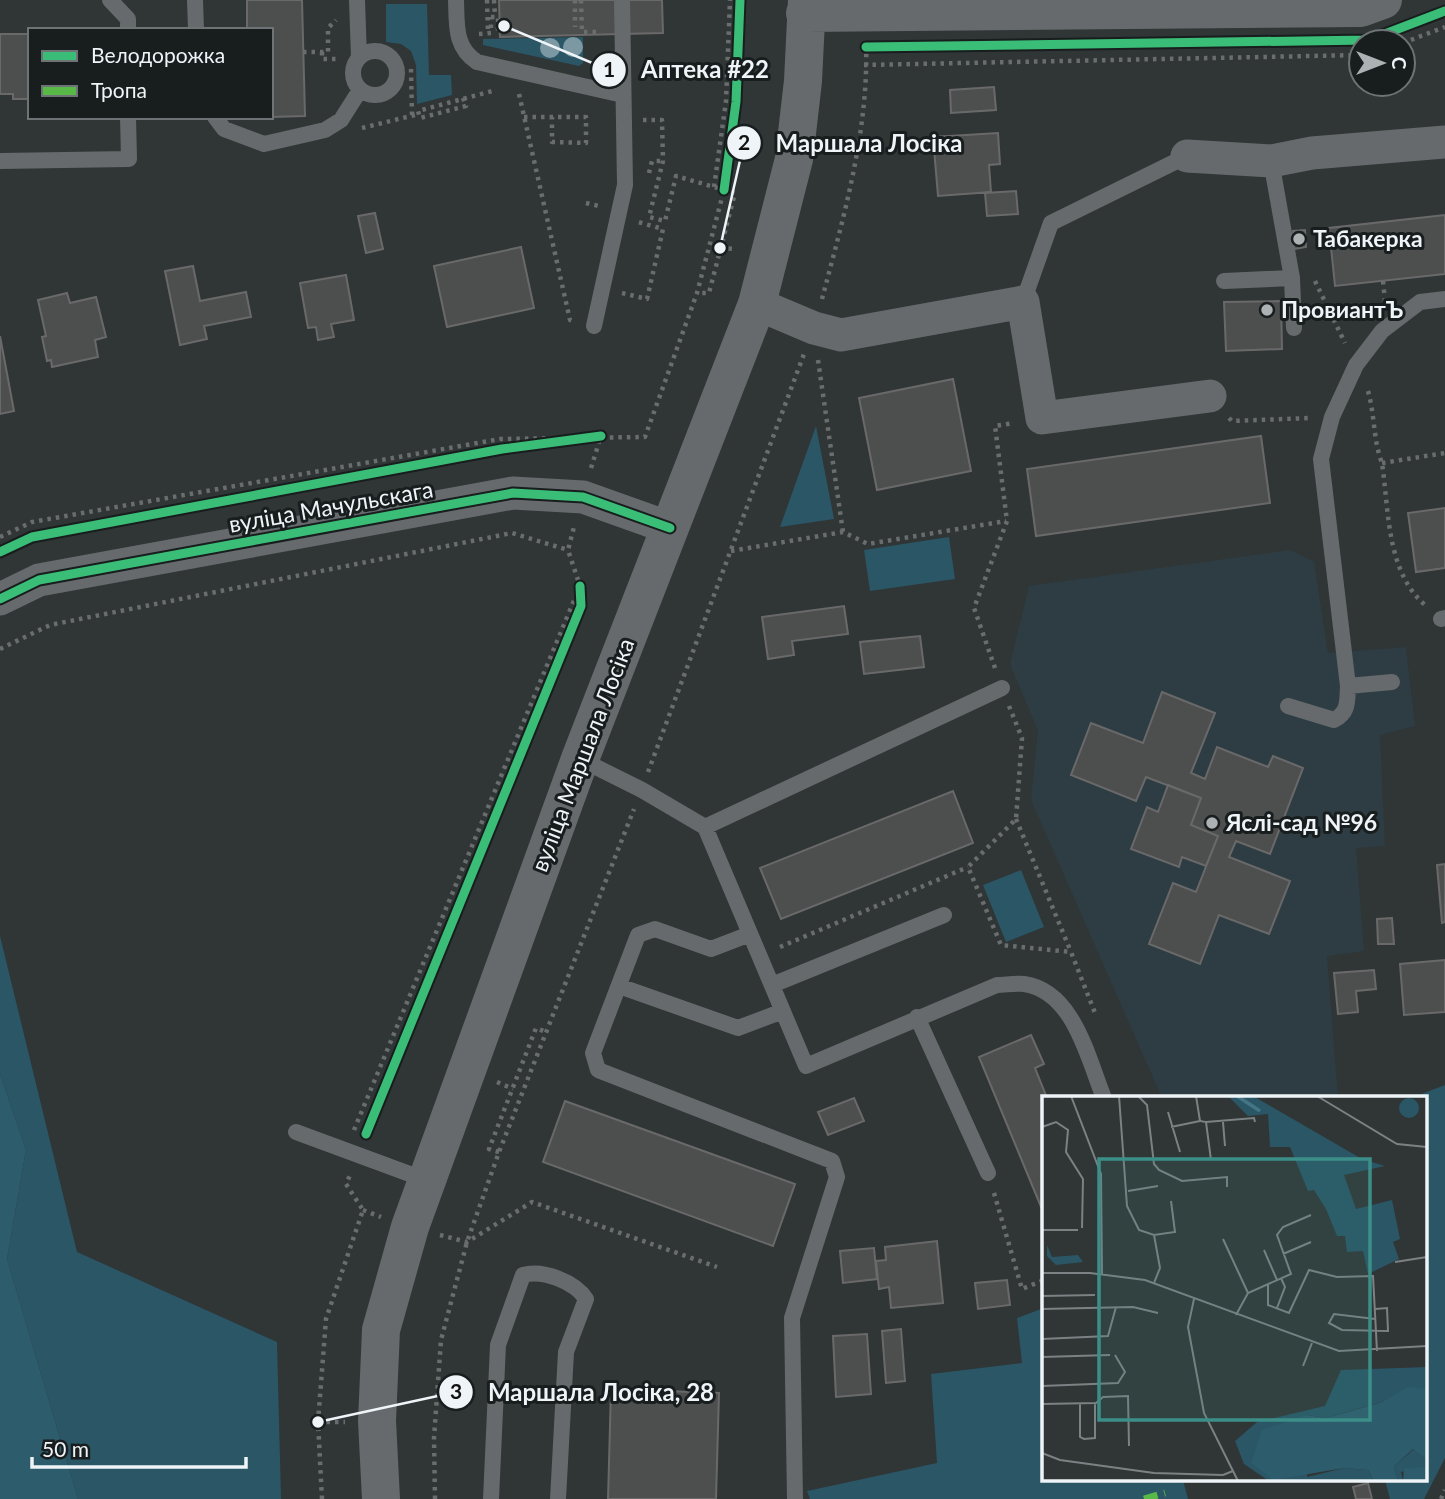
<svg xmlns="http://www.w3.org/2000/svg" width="1445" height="1499" font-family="Lato,sans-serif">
	<rect width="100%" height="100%" fill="#303536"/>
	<path fill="#2d3d43" d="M1290,550L1314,562L1328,653L1406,647L1415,726L1380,735L1385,846L1356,848L1364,951L1327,956L1338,1097L1162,1098L1031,800L1038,731L1010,664L1029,586Z"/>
	<path fill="#2a5666" d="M386,4H427L429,75H451L452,95L417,104L416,65L411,51L401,44L386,42Z
		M583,37V63L579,66L483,45V39Z
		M816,426L834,519L780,527Z
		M949,537L955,579L870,591L864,550Z
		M1021,870L1044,927L1006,942L983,885Z
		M0,936L77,1252L277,1342L281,1499H78L7,1259L26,1150L0,1074Z
		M1445,1085V1458L1424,1499H1390L1385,1480H1426V1098H1411Z
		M1044,1308V1480H1183L1188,1499H810L807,1491L937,1463L931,1374L1022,1363L1017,1318Z"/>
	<path fill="#2d5c6c" d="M0,1074L26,1150L7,1259L78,1499H0Z"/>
	<path fill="#4d4f4e" stroke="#696969" stroke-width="2" d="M247,0H302L305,116L271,117V30H247Z
		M499,0H662L663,33L500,37Z
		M0,34H30V99H13V94H0Z
		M994,87L996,110L951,113L950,90Z
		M998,133L1000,164L989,165L991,192L938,196L933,137Z
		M1016,191L1018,214L987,216L985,193Z
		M375,213L383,249L366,253L358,216Z
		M1445,215V274L1335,286L1329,228Z
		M1305,230L1306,247L1294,249L1293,231Z
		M521,247L534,308L447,327L434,266Z
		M193,266L200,301L246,292L251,317L204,326L207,339L180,345L165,271Z
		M346,275L354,320L331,324L334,337L318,340L316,327L308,328L300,283Z
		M67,293L70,303L96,297L106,337L95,340L98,357L52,367L51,360L47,361L42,337L46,336L38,300Z
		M1281,301L1282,349L1226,351L1224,302Z
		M0,336L14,411L0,414Z
		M953,379L971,471L877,490L859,398Z
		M1261,436L1270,503L1036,536L1027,469Z
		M1445,508V568L1416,572L1408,513Z
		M844,606L848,634L792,641L794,655L768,659L762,617Z
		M920,636L924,667L864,674L860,642Z
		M1162,692L1215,713L1191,773L1205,779L1217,747L1268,767L1273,756L1303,768L1270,854L1236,841L1229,857L1290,881L1269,934L1219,915L1200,964L1149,944L1173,883L1196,892L1218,836L1191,825L1201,798L1146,777L1136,801L1071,775L1091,723L1143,743Z
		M1168,785L1201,798L1191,825L1218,836L1206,866L1182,857L1179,867L1131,849L1147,807L1158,812Z
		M953,791L973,843L781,919L760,868Z
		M1445,864V922L1442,923L1437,865Z
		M1392,918L1394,944H1378L1377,919Z
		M1445,960V1012L1404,1015L1400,964Z
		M1374,970L1376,989L1356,991L1358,1012L1338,1014L1334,973Z
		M1031,1035L1044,1064L1035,1068L1047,1098H1044V1214L979,1057Z
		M854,1098L864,1121L828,1135L818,1112Z
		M565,1101L795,1184L773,1246L543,1162Z
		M937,1241L943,1303L891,1308L889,1287L879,1289L876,1261L886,1260L885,1247Z
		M874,1248L877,1279L843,1283L840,1251Z
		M1007,1280L1010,1305L978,1309L975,1283Z
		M901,1329L905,1381L886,1383L882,1331Z
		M867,1334L871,1394L836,1397L833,1336Z
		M611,1389L719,1393L716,1499H608Z
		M1368,1483L1372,1499H1356L1353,1487Z"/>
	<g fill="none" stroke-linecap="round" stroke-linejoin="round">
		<path stroke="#6a6d6e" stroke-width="4.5" stroke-dasharray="3.5 5" stroke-linecap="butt" d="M487,0L488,33
			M494,0L495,17
			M575,0V27
			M581,0L582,32H601
			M491,17H498V32
			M479,34L491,33V17
			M1403,43L1445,27
			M303,52H328V28L336,20
			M322,52V59H340
			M864,65L1361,55
			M411,69L412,116
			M519,94L570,320L574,321
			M463,98L466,106L420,118L418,111L496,90
			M524,117H586V143L552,142V117
			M643,120H662L663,161L649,217L665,221L676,176L735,193L709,293H697
			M362,128L419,114
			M649,173L652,161H663
			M714,187L726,101L730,0
			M586,203L599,206
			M720,248L737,249
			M1315,281L1345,343
			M1383,281L1385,301
			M622,293L647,299L663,229L638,222
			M822,299C844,216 869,129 866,43
			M818,360L843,532
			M1368,391C1375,415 1373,440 1382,463C1389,510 1386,571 1425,605
			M1229,418L1232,421L1310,418
			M1382,463L1445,453
			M591,468L601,436
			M0,537L32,522L500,439L645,437L697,293L724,190
			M731,551L843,532L868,544L1006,521
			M0,649L50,625L512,533L568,550
			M995,668L974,608L1007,521L995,426L1014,423
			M1009,706L1022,738L1016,819L968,867L1001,945L1071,952L1095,1013
			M648,772L804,354
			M1016,819L1071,952
			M780,947L968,867
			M497,1082L513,1089
			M354,1130L580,586L568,550L574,527
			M499,1152L489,1149L536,1028L546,1032
			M994,1193L1022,1289L1044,1280
			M363,1210L381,1217
			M440,1235L467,1242L532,1202L717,1267
			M318,1422H345
			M322,1499L318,1422L326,1319L363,1210L346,1184L351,1173
			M435,1499L434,1438L441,1340L467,1242L499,1152L634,809
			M1441,1499L1445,1490"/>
		<path stroke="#666a6c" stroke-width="16" d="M110,0L128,19V30
			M195,0L196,30
			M357,0L359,58
			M456,0C457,24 454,47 477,62L623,95
			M353 73a22 22 0 1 1 44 0a22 22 0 1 1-44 0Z
			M215,117L224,129L264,144L325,130L341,120L360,90
			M0,161L129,159L128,117
			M1271,161L1292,278L1294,328
			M1224,281L1292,278
			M1023,302L1051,223L1187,156
			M594,326L625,185L622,0
			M1441,619L1445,618
			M1348,686L1392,682
			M1288,706L1334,720C1349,712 1347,702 1348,686L1321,459L1332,417L1356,365L1382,331L1420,302L1445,299
			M580,759L642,790L705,827L806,1066L997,985C1005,985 1015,983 1024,984C1074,991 1088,1059 1104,1098
			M705,827L1002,688
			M750,934L711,949L655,929L638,935L593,1053L598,1070L832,1161L837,1177L792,1318L795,1499
			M772,985L944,915
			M619,986L738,1028L783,1011
			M917,1017L988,1173
			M296,1132L426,1180
			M491,1499L498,1345L523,1275C543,1269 575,1282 586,1299L566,1352L558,1499"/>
		<path stroke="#666a6c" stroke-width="33" d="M1187,156L1271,161L1312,153L1445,142
			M757,304L814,328L841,335L1023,302L1042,418L1210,396
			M0,599L39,580L513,493L583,497L670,528"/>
		<path stroke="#666a6c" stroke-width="38" d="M805,13L1361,8L1383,0
			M381,1499L377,1421L381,1330L410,1227L580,759L757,304L794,159L803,81L807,0"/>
		<path stroke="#58b947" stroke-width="7" stroke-dasharray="14 7" stroke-linecap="butt" d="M1144,1499L1165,1493"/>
		<defs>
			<path id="cycleway" d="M866,47L1369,40L1445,11
				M724,190L736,102L740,0
				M0,552L32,537L502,449L601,436
				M0,599L39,580L513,493L583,497L670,528
				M366,1134L581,606L580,586"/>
		</defs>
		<use href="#cycleway" stroke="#181d1e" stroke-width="13"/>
		<use href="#cycleway" stroke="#3abd76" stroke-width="9"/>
	</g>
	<g fill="#7b98a3">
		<circle cx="573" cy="47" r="10"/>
		<circle cx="550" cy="48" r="10"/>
	</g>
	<g fill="#acb1b3" stroke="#181d1e" stroke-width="2.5">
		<circle cx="1299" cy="239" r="7"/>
		<circle cx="1267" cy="310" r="7"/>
		<circle cx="1212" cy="823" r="7"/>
	</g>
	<g text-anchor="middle" stroke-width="6" stroke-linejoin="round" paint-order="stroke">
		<g font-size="23" font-weight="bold" fill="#eef4f7" stroke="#181d1e" text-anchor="start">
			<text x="1313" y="247">Табакерка</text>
			<text x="1281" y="318">ПровиантЪ</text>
			<text x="1226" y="831">Яслі-сад №96</text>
		</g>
		<g font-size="23" fill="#eef4f7" stroke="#181d1e">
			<text transform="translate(331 507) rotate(-10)" y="8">вуліца Мачульскага</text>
			<text transform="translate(583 755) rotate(-69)" y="8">вуліца Маршала Лосіка</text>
		</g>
	</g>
	<g transform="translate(1042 1096)">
		<rect width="385" height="385" fill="#303536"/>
		<path d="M186,0H211L320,63L343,70L302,79L314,113L350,104L358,143L351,146L357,163L326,178L321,155L305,156L303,140H295L284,113L272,94L266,95L248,51H228L226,18L206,20ZM357 12a10 10 0 1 1 20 0a10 10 0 1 1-20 0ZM5,149L10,161L36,159L41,166L14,169L5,160ZM385,271V293L284,322L265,319V381L302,372L326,374L332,385H227L202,368L193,345L215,326L283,310L299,274ZM372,353L385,364V371L359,376L361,385H356L352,370Z" fill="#2a5666"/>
		<path d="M366,291L385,293V364L371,353L352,370L356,385H332L326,374L302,372L231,384L209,367L220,334L265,319L284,322L306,316L340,306ZM385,371V385H361L362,372Z" fill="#2d5c6c"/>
		<path fill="none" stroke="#437586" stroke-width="3.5" d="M195,0L218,15"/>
		<path fill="none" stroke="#7c8183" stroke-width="2" d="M29,0L59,78L60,178M77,0L85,110L97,134L112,139L133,136L129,105M96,0L105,9L112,68L117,74L140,85L185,81V91M154,0L158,25L164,26L169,64M275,0L355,48L385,51M126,16L138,56M164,26L212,22L213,26M181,26L183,50M0,31L14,26L26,34L24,56L41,83L40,132M129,31L158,25M86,95L116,90M0,134H36M112,139L118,172L112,187M181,143L206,197M222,154L235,184M241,158L269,146M353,166L385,161M0,177H48L103,184L297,255L385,250M226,188V209L247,217L267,174L295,181L331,180L335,255M0,200L53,199M152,203L146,231L162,317L196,385M235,212L243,191L239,182M0,213L91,211L116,217M333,213L345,212L346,235L300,234L287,227L292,218L333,223M194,219L206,197L249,178L235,139L241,131L269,119M0,243L66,240L74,211M0,261L68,259M261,270L270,247M0,290L76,287L83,276L73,259M38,307V341L42,343L53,342V307M0,308L54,307L61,301L86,300L87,350M0,357L18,364L112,377L181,379L191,375"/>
		<path fill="#3c8f89" fill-opacity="0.15" stroke="#3c8f89" stroke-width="3.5" d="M57,63H328V324H57Z"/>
		<rect width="385" height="385" fill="none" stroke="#eef4f7" stroke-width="3.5"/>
	</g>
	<path fill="none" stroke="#eef4f7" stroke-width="2.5" d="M504 26L609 70M720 248L744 143M318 1422L456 1392"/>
	<g fill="#eef4f7" stroke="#181d1e" stroke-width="2.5">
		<circle cx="504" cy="26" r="7"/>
		<circle cx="720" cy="248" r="7"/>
		<circle cx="318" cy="1422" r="7"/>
		<circle cx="609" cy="70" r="18"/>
		<circle cx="744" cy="143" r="18"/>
		<circle cx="456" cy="1392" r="18"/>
	</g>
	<g font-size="21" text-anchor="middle" font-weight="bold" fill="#111">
		<text x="609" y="77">1</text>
		<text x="744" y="150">2</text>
		<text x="456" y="1399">3</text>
	</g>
	<g font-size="24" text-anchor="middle" font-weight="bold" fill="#eef4f7" stroke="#181d1e" stroke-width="6" stroke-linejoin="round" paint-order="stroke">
		<text x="705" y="78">Аптека #22</text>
		<text x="869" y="152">Маршала Лосіка</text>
		<text x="601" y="1401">Маршала Лосіка, 28</text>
	</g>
	<rect x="28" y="28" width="245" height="91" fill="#181d1e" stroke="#6e7375" stroke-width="2"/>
	<rect x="42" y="51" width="35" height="10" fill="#3abd76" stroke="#6e7375" stroke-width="2"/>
	<text x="91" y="63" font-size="21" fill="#eef4f7">Велодорожка</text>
	<rect x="42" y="86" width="35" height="10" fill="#58b947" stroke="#6e7375" stroke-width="2"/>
	<text x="91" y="98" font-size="21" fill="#eef4f7">Тропа</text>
	<g transform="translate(1382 63) rotate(90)"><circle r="33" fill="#181d1e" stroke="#6e7375" stroke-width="2"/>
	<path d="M0-5L12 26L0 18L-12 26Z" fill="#acb1b3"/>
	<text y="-10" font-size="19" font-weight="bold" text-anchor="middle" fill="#eef4f7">С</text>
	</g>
	<path d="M32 1457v10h214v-10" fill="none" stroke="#eef4f7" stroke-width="3.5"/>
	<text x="42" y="1457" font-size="21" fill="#eef4f7" stroke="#181d1e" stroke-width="5" paint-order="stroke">50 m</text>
</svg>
